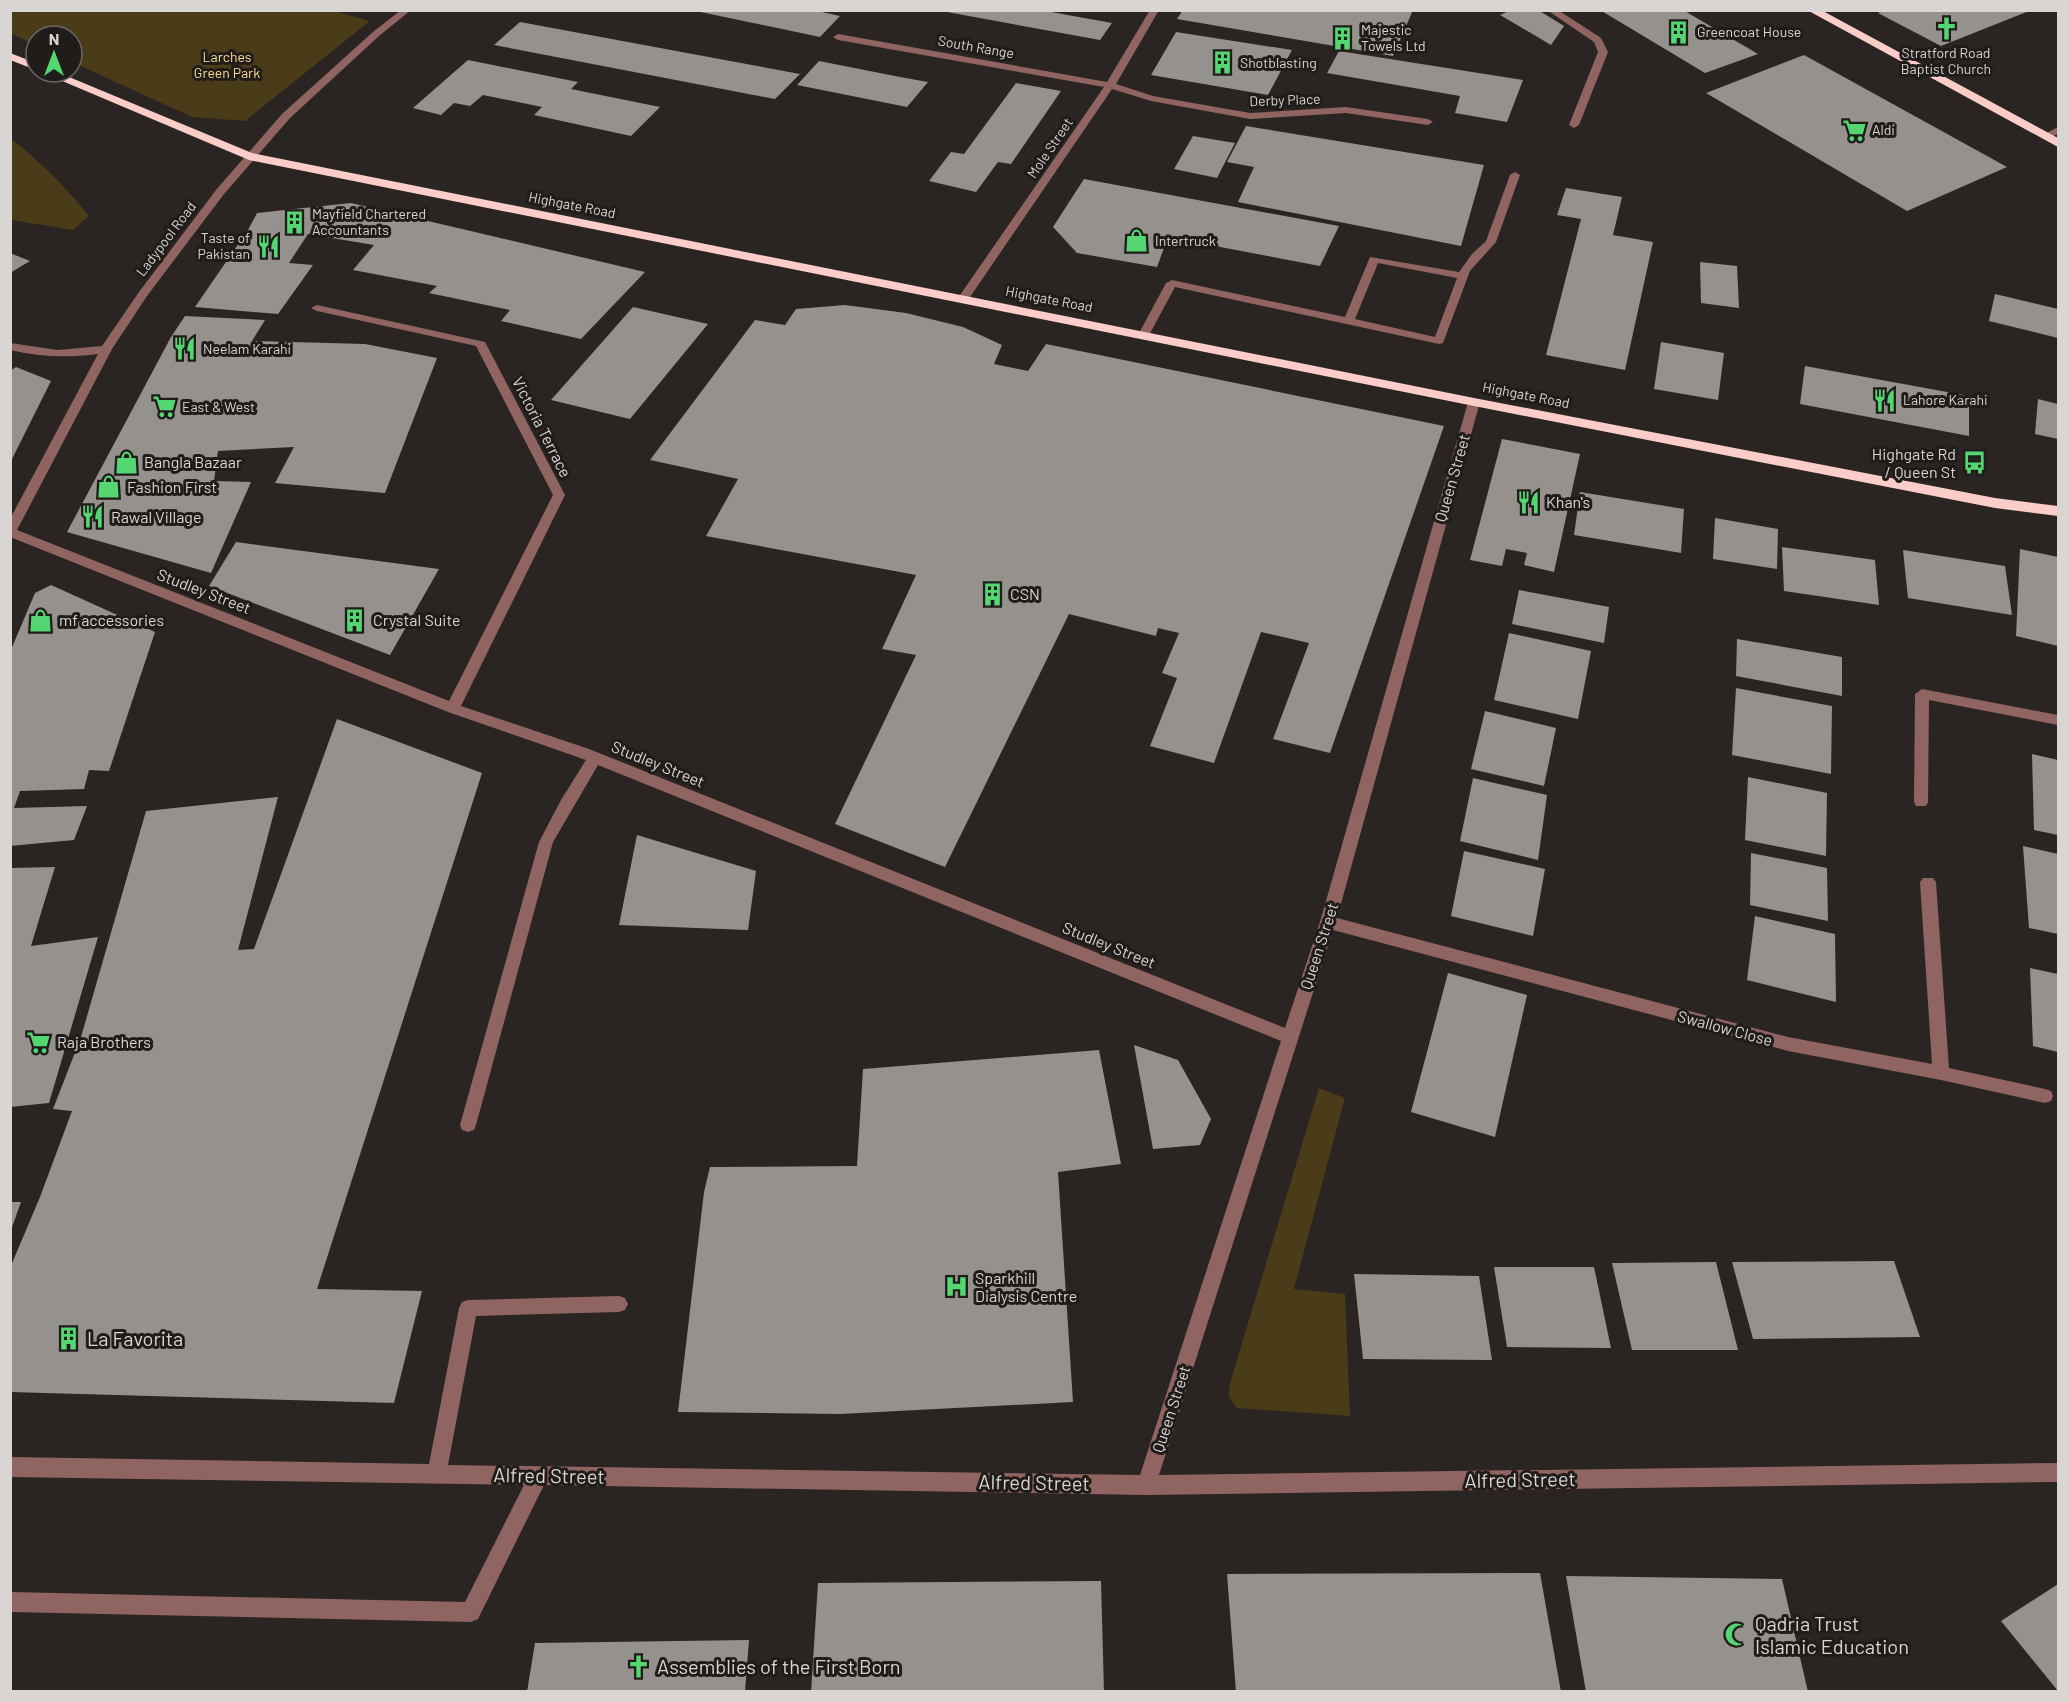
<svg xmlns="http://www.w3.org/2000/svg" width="2069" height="1702" font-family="Barlow,sans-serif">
	<rect width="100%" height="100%" fill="#2a2523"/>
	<path fill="#4a3b19" d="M11,10H330L370,21L245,121L192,117L72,62V36H36V45L11,34Z
		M10,138C40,161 66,187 89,216L73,230L11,220Z
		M1319,1088L1345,1098L1294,1289L1345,1294L1350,1416L1237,1408L1229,1397L1230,1383Z"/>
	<path fill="#95918d" d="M691,10H813L840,16L820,37Z
		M936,10H1040L1112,23L1100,40Z
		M1183,10H1413L1393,56L1177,19Z
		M1511,10H1538L1564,26L1551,45L1500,15Z
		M1600,10H1683L1758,54L1705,73Z
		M1885,10H2029V11L1941,46L1878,13Z
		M520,22L800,74L775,99L494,45Z
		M1176,32L1292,50L1268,95L1151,75Z
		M1339,51L1523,80L1507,122L1455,113L1460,96L1327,73Z
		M1804,55L2007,167L1907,211L1706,93Z
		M468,60L578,82L571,89L660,107L631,136L534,115L542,107L483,95L470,106L454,103L441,115L413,108Z
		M819,61L900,77L928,82L907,107L797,85Z
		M1016,83L1061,91L1011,164L998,162L976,192L929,181L951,152L964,154Z
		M1246,126L1484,165L1461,246L1238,202L1254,167L1227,162Z
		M1193,136L1235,143L1217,178L1174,169Z
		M1084,179L1339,226L1320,266L1168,237L1157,267L1077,253L1053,227Z
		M1566,188L1622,197L1613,235L1653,242L1625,370L1546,355L1581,219L1557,215Z
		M351,203L645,272L581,339L501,321L510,310L429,293L437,286L353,270L374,245L308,234L289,263L313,265L278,314L195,307L248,230L257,213Z
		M10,253L30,261L10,273Z
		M1700,262L1737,266L1739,308L1701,303Z
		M1995,294L2058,309V338L1989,321Z
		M845,305L906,313L963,327L1002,345L994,364L1028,371L1046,344L1444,426L1330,753L1273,739L1309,643L1261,632L1214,763L1150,746L1177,678L1162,673L1179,633L1158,628L1156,636L1069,614L945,867L835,824L916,655L882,649L916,575L706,536L738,479L650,460L755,320L785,325L796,309Z
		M633,307L708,324L630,419L551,400Z
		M185,316L265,320L252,341L365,344L437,358L385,493L275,483L294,447L218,451L214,481L251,482L211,573L67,532L171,337Z
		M1661,342L1724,353L1718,400L1654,389Z
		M1805,366L1969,396V436L1800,404Z
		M16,367L51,381L10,463V371Z
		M2038,399L2058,404V439L2035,434Z
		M1502,439L1580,454L1554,572L1524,565L1527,553L1506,549L1502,566L1470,560Z
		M1580,492L1684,509L1681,553L1574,535Z
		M1715,518L1778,529L1777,569L1713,559Z
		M236,542L439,569L390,655L209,586Z
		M1782,547L1875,560L1879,605L1784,591Z
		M2020,549L2058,557V646L2016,636Z
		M1903,550L2005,566L2012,615L1908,598Z
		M51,585L155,632L109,771L89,770L84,789L20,791L14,808L87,806L74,840L10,846V652L35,593Z
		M1519,590L1609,607L1604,643L1512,624Z
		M1509,633L1591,651L1578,719L1494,700Z
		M1737,639L1842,657V696L1736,676Z
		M1736,688L1832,706L1831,774L1732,755Z
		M1485,711L1556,728L1544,786L1471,769Z
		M337,719L482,773L317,1289L422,1291L394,1403L10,1392V1268L40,1197L72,1111L53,1109L81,1037L146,811L278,797L238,950L254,949Z
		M2032,754L2058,760V835L2034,830Z
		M1748,777L1827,793L1826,856L1745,840Z
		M1473,778L1547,795L1538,860L1460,841Z
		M637,835L756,871L748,930L619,925Z
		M2023,846L2058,854V934L2029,928Z
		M1464,851L1545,869L1533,936L1451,916Z
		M1751,853L1827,868L1828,921L1750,905Z
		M55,867L31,946L98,937L49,1103L10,1107V868Z
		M1755,916L1835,934L1836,1002L1747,980Z
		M2030,968L2058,974V1052L2033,1046Z
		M1448,973L1527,995L1495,1137L1411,1112Z
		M1134,1045L1178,1060L1211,1119L1200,1145L1153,1149Z
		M1099,1050L1121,1164L1058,1172L1073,1402L840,1414L678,1412L704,1192L710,1167L857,1166L863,1069Z
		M10,1202H21L11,1230H10Z
		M1894,1261L1920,1337L1753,1339L1732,1262Z
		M1716,1262L1738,1350H1632L1612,1263Z
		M1494,1267H1594L1611,1348L1507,1347Z
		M1354,1274L1479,1276L1492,1360L1363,1359Z
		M1540,1573L1561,1692H1236L1227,1574Z
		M1566,1576L1782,1579L1808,1692H1586Z
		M1101,1581L1104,1692H811L818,1583Z
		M2058,1584V1691L2001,1621Z
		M749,1640L745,1692H527L535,1643Z"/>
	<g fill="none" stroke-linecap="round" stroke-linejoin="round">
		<path fill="#906460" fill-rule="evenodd" d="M401,10H411L379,36L290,118L224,194L147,296L112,349L17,530L449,701L553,495L476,346L317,311L311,308L317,305L485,342L565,495L461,706L589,749L1285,1028L1320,922L1468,402L1470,399H1478L1480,402L1337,918L1788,1037L1932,1064L1920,882L1923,878H1933L1936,882L1949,1068L2045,1089L2051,1091L2053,1096L2051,1101L2045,1103L1941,1080L1788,1051L1333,930L1159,1475L2058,1463V1482L1146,1495L544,1485L478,1619L471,1622L10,1612V1592L465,1602L524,1485L10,1477V1457L429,1464L459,1308L462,1302L468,1300L619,1296L625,1298L628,1304L625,1310L619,1312L476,1316L448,1465L1140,1475L1281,1041L598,765L553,842L476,1125L474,1130L468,1132L462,1130L460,1125L539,842L561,800L586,760L448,712L10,537V519L98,354C67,358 40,357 10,350V343L58,350L102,346L139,292L216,190L282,114L373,32Z
			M1150,10H1159L1116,84L1153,96L1250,113L1346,107L1428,119L1433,122L1428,125L1346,113L1250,119L1151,101L1112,89L968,300H960L958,298L1104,87L838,40L833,37L838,34L1107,82Z
			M1547,10H1558L1601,38L1608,52L1579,125L1574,128L1569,125L1598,52L1594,42Z
			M2058,127V134L2046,139L2041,136Z
			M1515,172L1520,175L1496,242L1470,271L1443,343L1439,344L1175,287L1148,337L1144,338L1138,335L1166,283L1172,280L1345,317L1370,257L1459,272L1472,254L1486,241L1510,175ZM1378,263L1457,278L1435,337L1355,319Z
			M1922,689L2058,715V725L1929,700L1928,802L1926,806H1916L1914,802L1915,694Z"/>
		<path fill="#fbcdc9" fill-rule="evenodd" d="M1807,10H1821L2058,138V147Z
			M10,53L36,63V70L10,60Z
			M41,72H57L252,153L1474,398L1995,498L2058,506V516L1995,508L1474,406L249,160Z"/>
	</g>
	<defs>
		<symbol id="church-bare" viewBox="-9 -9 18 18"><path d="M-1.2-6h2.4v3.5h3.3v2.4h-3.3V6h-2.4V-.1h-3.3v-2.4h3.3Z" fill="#54d672" stroke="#201c1a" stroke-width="2.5" paint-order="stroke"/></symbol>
		<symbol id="building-bare" viewBox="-9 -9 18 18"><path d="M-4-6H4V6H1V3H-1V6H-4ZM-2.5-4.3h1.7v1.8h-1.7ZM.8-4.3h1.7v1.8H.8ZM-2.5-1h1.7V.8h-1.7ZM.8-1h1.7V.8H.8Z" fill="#54d672" stroke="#201c1a" stroke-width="2.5" paint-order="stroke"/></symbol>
		<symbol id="supermarket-bare" viewBox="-9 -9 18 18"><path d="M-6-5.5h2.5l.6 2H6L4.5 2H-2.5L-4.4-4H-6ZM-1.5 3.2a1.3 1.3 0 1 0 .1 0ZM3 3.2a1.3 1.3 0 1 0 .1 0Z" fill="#54d672" stroke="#201c1a" stroke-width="2.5" paint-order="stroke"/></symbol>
		<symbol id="shop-bare" viewBox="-9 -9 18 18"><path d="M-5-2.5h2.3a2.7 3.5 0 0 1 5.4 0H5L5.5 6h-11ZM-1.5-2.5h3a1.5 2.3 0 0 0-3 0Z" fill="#54d672" stroke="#201c1a" stroke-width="2.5" paint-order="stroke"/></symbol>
		<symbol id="restaurant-bare" viewBox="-9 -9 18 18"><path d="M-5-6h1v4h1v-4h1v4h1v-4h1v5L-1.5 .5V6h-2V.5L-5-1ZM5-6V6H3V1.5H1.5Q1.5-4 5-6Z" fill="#54d672" stroke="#201c1a" stroke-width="2.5" paint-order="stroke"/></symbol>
		<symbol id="bus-bare" viewBox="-9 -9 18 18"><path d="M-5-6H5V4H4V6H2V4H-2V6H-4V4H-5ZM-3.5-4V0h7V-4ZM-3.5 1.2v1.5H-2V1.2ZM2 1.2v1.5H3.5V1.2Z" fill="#54d672" stroke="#201c1a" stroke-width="2.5" paint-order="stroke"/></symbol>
		<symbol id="hospital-bare" viewBox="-9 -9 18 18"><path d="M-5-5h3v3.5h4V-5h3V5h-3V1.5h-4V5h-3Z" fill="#54d672" stroke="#201c1a" stroke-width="2.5" paint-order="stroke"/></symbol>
		<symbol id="mosque-bare" viewBox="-9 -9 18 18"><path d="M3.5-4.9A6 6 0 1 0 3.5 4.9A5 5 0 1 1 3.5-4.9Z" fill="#54d672" stroke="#201c1a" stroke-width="2.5" paint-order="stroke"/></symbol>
	</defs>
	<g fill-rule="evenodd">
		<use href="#church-bare" x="1930" y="12" width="33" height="33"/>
		<use href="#building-bare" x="1662" y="16" width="33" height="33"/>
		<use href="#building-bare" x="1326" y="22" width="33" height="33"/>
		<use href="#building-bare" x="1206" y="46" width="33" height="33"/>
		<use href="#supermarket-bare" x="1838" y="114" width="33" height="33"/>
		<use href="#building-bare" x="278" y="206" width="33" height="33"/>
		<use href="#shop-bare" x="1120" y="224" width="33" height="33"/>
		<use href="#restaurant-bare" x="252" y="230" width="33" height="33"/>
		<use href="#restaurant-bare" x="168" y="332" width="33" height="33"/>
		<use href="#restaurant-bare" x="1868" y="384" width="33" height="33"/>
		<use href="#supermarket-bare" x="148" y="390" width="33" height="33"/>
		<use href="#shop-bare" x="110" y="446" width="33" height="33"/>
		<use href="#bus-bare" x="1958" y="446" width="33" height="33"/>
		<use href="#shop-bare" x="92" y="470" width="33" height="33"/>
		<use href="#restaurant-bare" x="1512" y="486" width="33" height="33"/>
		<use href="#restaurant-bare" x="76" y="500" width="33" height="33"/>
		<use href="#building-bare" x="976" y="578" width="33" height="33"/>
		<use href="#shop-bare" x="24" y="604" width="33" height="33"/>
		<use href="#building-bare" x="338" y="604" width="33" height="33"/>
		<use href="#supermarket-bare" x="22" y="1026" width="33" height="33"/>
		<use href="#hospital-bare" x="940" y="1270" width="33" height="33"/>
		<use href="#building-bare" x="52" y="1322" width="33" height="33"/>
		<use href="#mosque-bare" x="1720" y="1618" width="33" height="33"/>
		<use href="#church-bare" x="622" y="1650" width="33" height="33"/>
	</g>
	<g text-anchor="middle" stroke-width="6" stroke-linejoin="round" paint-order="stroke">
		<g font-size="14" fill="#d8d5d3" stroke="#201c1a" text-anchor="start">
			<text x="1361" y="35">Majestic<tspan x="1361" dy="16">Towels Ltd</tspan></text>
			<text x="1697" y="37">Greencoat House</text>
			<text x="1946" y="58" text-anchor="middle">Stratford Road<tspan x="1946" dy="16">Baptist Church</tspan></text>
			<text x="1240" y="68">Shotblasting</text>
			<text x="1872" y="135">Aldi</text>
			<text x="312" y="219">Mayfield Chartered<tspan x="312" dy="16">Accountants</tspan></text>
			<text x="250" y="243" text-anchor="end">Taste of<tspan x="250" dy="16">Pakistan</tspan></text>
			<text x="1155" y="246">Intertruck</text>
			<text x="203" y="354">Neelam Karahi</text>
			<text x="1903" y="405">Lahore Karahi</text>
			<text x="182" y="412">East &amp; West</text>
		</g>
		<g font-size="14" fill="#d8d5d3" stroke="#201c1a">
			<text transform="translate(976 47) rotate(10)" y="5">South Range</text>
			<text transform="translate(1285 100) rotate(-2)" y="5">Derby Place</text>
			<text transform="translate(1050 148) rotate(-56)" y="5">Mole Street</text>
			<text transform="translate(572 205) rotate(11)" y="5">Highgate Road</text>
			<text transform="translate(166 239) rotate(-53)" y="5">Ladypool Road</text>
			<text transform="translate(1049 299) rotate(11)" y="5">Highgate Road</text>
			<text transform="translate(1526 395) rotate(11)" y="5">Highgate Road</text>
		</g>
		<g font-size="14" fill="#fedc92" stroke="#201c1a">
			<text x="227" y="62">Larches<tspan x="227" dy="16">Green Park</tspan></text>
		</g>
		<g font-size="16" fill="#d8d5d3" stroke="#201c1a">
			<text transform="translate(542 427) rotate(63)" y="6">Victoria Terrace</text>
			<text transform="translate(1452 478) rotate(-74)" y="6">Queen Street</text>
			<text transform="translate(204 591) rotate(21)" y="6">Studley Street</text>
			<text transform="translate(658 764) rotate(22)" y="6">Studley Street</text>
			<text transform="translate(1109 945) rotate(22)" y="6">Studley Street</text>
			<text transform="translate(1319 946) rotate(-72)" y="6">Queen Street</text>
			<text transform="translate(1725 1028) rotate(15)" y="6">Swallow Close</text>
			<text transform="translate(1171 1409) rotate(-72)" y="6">Queen Street</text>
		</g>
		<g font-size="16" fill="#d8d5d3" stroke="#201c1a" text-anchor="start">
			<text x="1956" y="460" text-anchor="end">Highgate Rd<tspan x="1956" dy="18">/ Queen St</tspan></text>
			<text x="144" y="468">Bangla Bazaar</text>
			<text x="127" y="493">Fashion First</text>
			<text x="1546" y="508">Khan's</text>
			<text x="111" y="523">Rawal Village</text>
			<text x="1010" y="600">CSN</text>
			<text x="59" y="626">mf accessories</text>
			<text x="373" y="626">Crystal Suite</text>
			<text x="57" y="1048">Raja Brothers</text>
			<text x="975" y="1284">Sparkhill<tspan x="975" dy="18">Dialysis Centre</tspan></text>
		</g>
		<g font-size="20" fill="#d8d5d3" stroke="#201c1a" text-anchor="start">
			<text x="87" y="1346">La Favorita</text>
			<text x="1755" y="1631">Qadria Trust<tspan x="1755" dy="23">Islamic Education</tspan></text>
			<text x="657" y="1674">Assemblies of the First Born</text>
		</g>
		<g font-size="20" fill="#d8d5d3" stroke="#201c1a">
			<text transform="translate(549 1476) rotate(1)" y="7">Alfred Street</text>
			<text transform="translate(1520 1480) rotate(-1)" y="7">Alfred Street</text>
			<text transform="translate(1034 1483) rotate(1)" y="7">Alfred Street</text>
		</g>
	</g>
	<rect width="2069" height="1702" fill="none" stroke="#d8d5d3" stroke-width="24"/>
	<g transform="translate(54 54)"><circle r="28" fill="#201c1a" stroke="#6a6664" stroke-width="1.5"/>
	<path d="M0-4.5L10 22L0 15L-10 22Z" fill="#54d672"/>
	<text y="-9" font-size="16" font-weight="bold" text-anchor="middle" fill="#d8d5d3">N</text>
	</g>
</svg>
